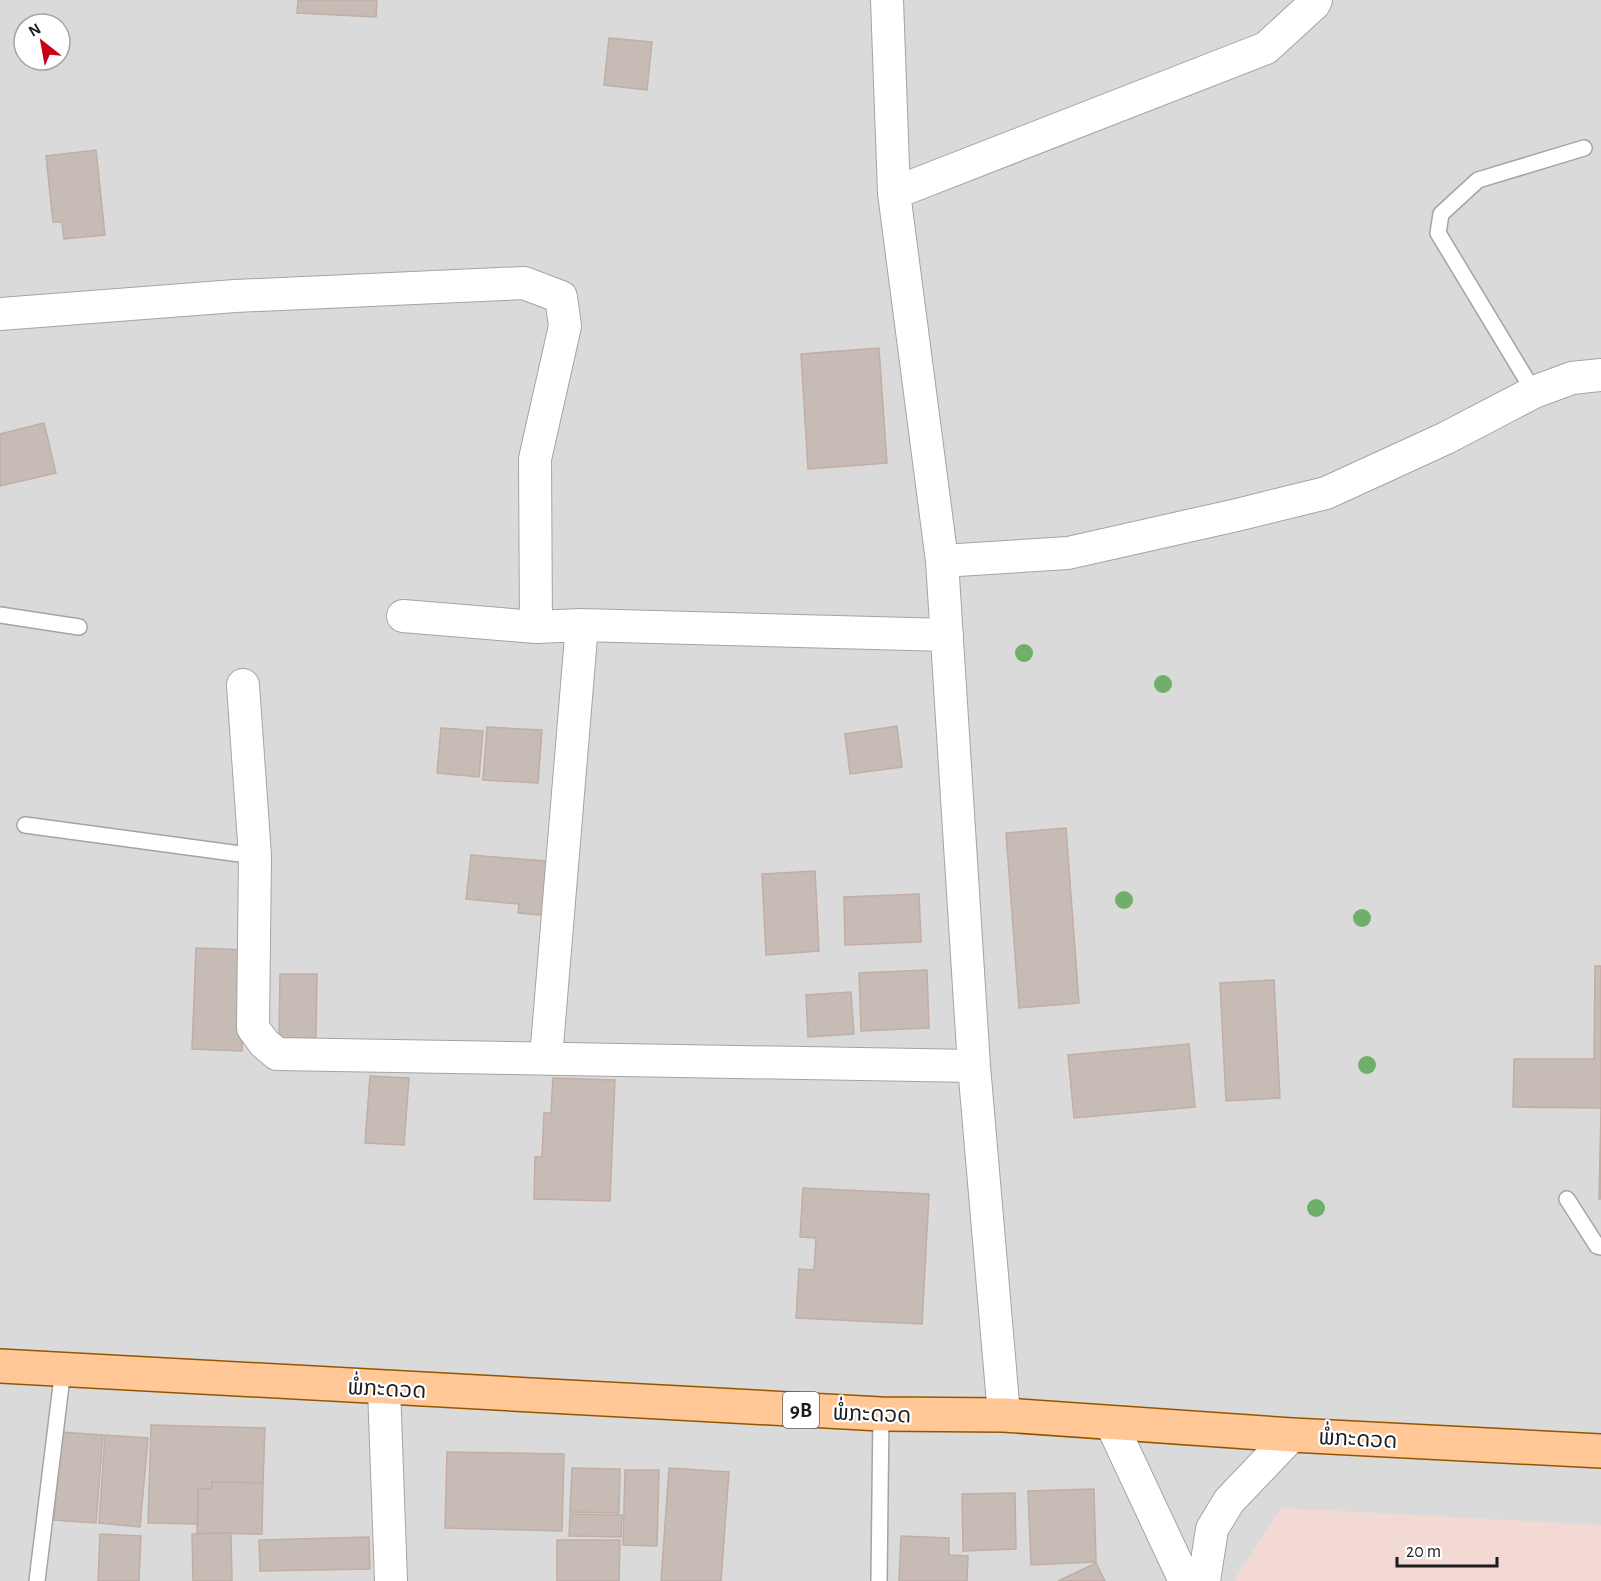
<svg xmlns="http://www.w3.org/2000/svg" width="1601" height="1581" font-family="'Alegreya Sans','Noto Sans Lao',sans-serif">
	<rect width="100%" height="100%" fill="#efe9e2"/>
	<path fill="#dbdada" fill-rule="evenodd" d="M0,0H1601V1581H0ZM24,24H60V60H24Z"/>
	<path fill="#f2d9d4" d="M1281,1508L1601,1525V1581H1236L1235,1579Z"/>
	<path fill="#c6bbb5" stroke="#c1aea4" stroke-width="1.5" d="M298,0H377L376,17L297,13Z
		M609,38L652,42L647,90L604,85Z
		M96,150L105,235L64,239L62,222H53L46,156Z
		M879,348L887,463L808,469L801,354Z
		M44,423L56,473L0,486V434Z
		M897,726L902,767L850,774L845,734Z
		M487,727L542,730L538,783L483,780Z
		M441,728L483,731L479,777L437,773Z
		M1066,828L1079,1003L1019,1008L1006,833Z
		M471,855L557,862L552,916L518,913L519,904L466,899Z
		M815,871L819,951L766,955L762,874Z
		M919,894L921,942L845,945L844,897Z
		M196,948L246,950L242,1051L192,1049Z
		M1595,966H1601V1199H1599L1601,1108L1513,1107L1514,1059H1594Z
		M927,970L929,1028L861,1031L859,973Z
		M280,974H317L316,1038H279Z
		M1274,980L1280,1098L1226,1101L1220,983Z
		M851,992L854,1034L808,1037L806,995Z
		M1189,1044L1195,1107L1074,1118L1068,1055Z
		M370,1076L409,1078L404,1145L365,1143Z
		M553,1078L615,1080L610,1201L534,1199L535,1157H542L544,1113H551Z
		M803,1188L929,1194L922,1324L796,1318L799,1269L814,1270L816,1238L800,1237Z
		M151,1425L265,1428L263,1483L212,1482V1489H198V1524L148,1523Z
		M61,1432L103,1435L96,1523L54,1520Z
		M105,1435L148,1438L140,1527L99,1523Z
		M447,1452L564,1454L562,1531L445,1528Z
		M572,1468L620,1469L619,1513L570,1512Z
		M669,1468L729,1472L721,1581H661Z
		M625,1470H659L657,1546L623,1545Z
		M212,1482L263,1483L262,1534L197,1533L198,1489H212Z
		M1094,1489L1096,1562L1031,1565L1028,1491Z
		M1015,1493L1016,1549L963,1551L962,1494Z
		M570,1514L622,1515L621,1537L569,1536Z
		M231,1533L232,1581H193L192,1534Z
		M100,1534L141,1536L139,1581H98Z
		M901,1536L949,1538V1555L968,1556L967,1581H899Z
		M369,1537L370,1569L260,1571L259,1540Z
		M557,1540H620L619,1581H557Z
		M1096,1563L1105,1581H1058Z"/>
	<g fill="none" stroke-linecap="round" stroke-linejoin="round">
		<defs>
			<path id="service" d="M1534,392L1438,233L1441,214L1478,180L1584,148
				M0,615L79,627
				M25,825L255,856
				M1567,1199L1597,1246L1601,1247
				M37,1581L63,1369
				M879,1581L881,1414"/>
			<path id="minor" d="M887,0L894,193L942,561L974,1066L1004,1415
				M894,193L1266,48L1314,4L1316,0
				M0,314L235,296L524,283L561,297L565,326L535,459L536,627
				M942,561L1068,553L1237,515L1326,493L1446,438L1534,392L1572,378L1601,375
				M403,616L536,627L582,625L947,635
				M243,685L255,856L253,1028L264,1043L277,1054L974,1066
				M546,1058L582,625
				M384,1388L391,1581
				M1111,1423L1185,1581
				M1204,1581L1212,1529L1229,1501L1292,1435"/>
			<path id="primary" d="M0,1366L881,1414L1004,1415L1292,1435L1601,1451"/>
		</defs>
		<use href="#service" stroke="#a4a4a4" stroke-width="18"/>
		<use href="#minor" stroke="#a4a4a4" stroke-width="34"/>
		<use href="#primary" stroke="#955500" stroke-width="36"/>
		<use href="#service" stroke="#fff" stroke-width="15"/>
		<use href="#minor" stroke="#fff" stroke-width="32"/>
		<use href="#primary" stroke="#ffc896" stroke-width="33"/>
	</g>
	<g fill="#70af69">
		<circle cx="1024" cy="653" r="9"/>
		<circle cx="1163" cy="684" r="9"/>
		<circle cx="1124" cy="900" r="9"/>
		<circle cx="1362" cy="918" r="9"/>
		<circle cx="1367" cy="1065" r="9"/>
		<circle cx="1316" cy="1208" r="9"/>
	</g>
	<g text-anchor="middle" stroke-width="4.5" stroke-linejoin="round" paint-order="stroke">
		<rect fill="#fff" stroke="#616161" stroke-width="1.5" x="783" y="1392" width="36" height="36" rx="4.5"/>
		<g font-size="21" font-weight="bold" fill="#1d1d1d">
			<text x="801" y="1417">9B</text>
		</g>
		<g font-size="22" fill="#1d1d1d" stroke="#fff">
			<text transform="translate(387 1388) rotate(3)" y="8">ພໍ່ກະດວດ</text>
			<text transform="translate(872 1413) rotate(2)" y="8">ພໍ່ກະດວດ</text>
			<text transform="translate(1358 1438) rotate(3)" y="8">ພໍ່ກະດວດ</text>
		</g>
	</g>
	<g transform="translate(42 42) rotate(329)"><circle r="28" fill="#ffffff" stroke="#a5a5a5" stroke-width="1.5"/>
	<path d="M0-4.5L10 22L0 15L-10 22Z" fill="#c90014"/>
	<text y="-9" font-size="16" font-weight="bold" text-anchor="middle" fill="#1d1d1d">N</text>
	</g>
	<path d="M1397 1557v9h100v-9" fill="none" stroke="#1d1d1d" stroke-width="3"/>
	<text x="1406" y="1557" font-size="18" fill="#1d1d1d" stroke="#ffffff" stroke-width="4.5" paint-order="stroke">20 m</text>
</svg>
